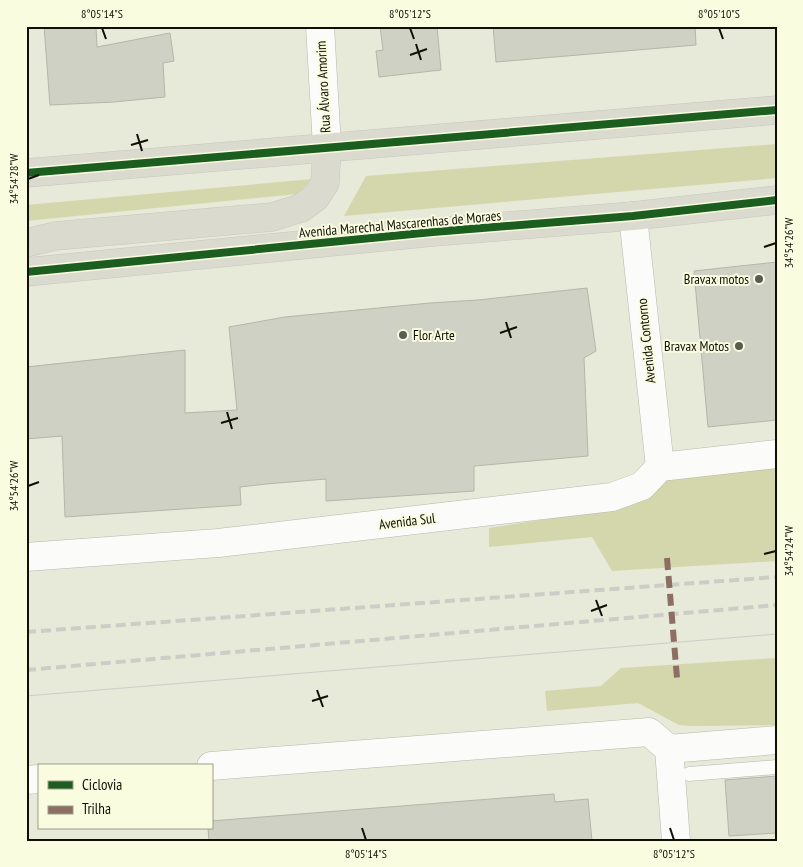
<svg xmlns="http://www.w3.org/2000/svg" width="803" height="867" font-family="'PT Sans Narrow',sans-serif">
	<rect width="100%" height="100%" fill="#e7e9d9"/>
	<path fill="#d4d7ab" d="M777,144V178L344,216L366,176Z
		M313,179L297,194L26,221V205Z
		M777,468V561L612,571L592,537L489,547V528L626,507C648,501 655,484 674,477Z
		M777,658V725L692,726L679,725L638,703L547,711L545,691L601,686L621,668Z"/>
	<path fill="#d0d1c5" stroke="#b5b6aa" d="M44,26H96L97,47L170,33L174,61L163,63L165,97L114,102L50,105Z
		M380,26H437L441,70L379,77L376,51L383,50Z
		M493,26H695L696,45L496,62Z
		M777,262V420L708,427L694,271Z
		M587,288L596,351L584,358L588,456L474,466V491L326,501V479L266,484L240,487L241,505L65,517L62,436L26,439V367L185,350V413L237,410L229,327L285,317L430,303L478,300Z
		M777,776V833L729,836L725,780Z
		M554,794L555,802L588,799L592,841H209L208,828H211V821Z"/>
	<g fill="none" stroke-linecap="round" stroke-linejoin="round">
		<defs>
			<path id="service" d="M689,774L777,767"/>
			<path id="minor" d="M320,26L327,147
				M633,216L660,467
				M26,557L218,543L612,497L642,486L660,467L777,454
				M669,749L777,740
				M669,749L676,841
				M211,766L649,732L669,749
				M26,780L39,779"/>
			<path id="trunk" d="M26,173L777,110
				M26,243L55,236L272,217L301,208L316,197L325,183L327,147
				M26,272L433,232L633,216L777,200"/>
		</defs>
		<use href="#service" stroke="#b6b7aa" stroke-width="15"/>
		<use href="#minor" stroke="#b6b7aa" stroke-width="29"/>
		<use href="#trunk" stroke="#c6c7c0" stroke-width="29"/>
		<use href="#service" stroke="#fbfcf9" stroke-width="14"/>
		<use href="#minor" stroke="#fbfcf9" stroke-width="28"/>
		<use href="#trunk" stroke="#dadace" stroke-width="28"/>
		<path stroke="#cdcdc8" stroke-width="1" d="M26,696L777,634"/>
		<path stroke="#cdcdc8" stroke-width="4" stroke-dasharray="10 5" stroke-linecap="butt" d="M26,632L777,577
			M26,670L777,605"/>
		<path stroke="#8d6e63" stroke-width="6" stroke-dasharray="12 6" stroke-linecap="butt" d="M667,558L677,678"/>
		<defs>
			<path id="cycleway" d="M26,173L777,110
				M26,272L433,232L633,216L777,200"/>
		</defs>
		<use href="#cycleway" stroke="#fafce0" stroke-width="11"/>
		<use href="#cycleway" stroke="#1b5e20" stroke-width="8"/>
	</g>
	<path fill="none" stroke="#101007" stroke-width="2" d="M102,28L106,39M410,28L414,39M719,28L723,39M416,44L421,60M410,55L427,49M137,134L142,151M131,145L148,140M28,179L39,175M764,247L776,243M506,322L511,338M500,333L517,327M227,412L232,429M221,423L238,418M28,486L39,482M764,554L776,551M596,600L602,616M591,611L607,605M317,690L323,707M312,701L328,696M362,828L366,840M670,828L674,840"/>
	<g fill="#5b5c50" stroke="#fafce0" stroke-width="2">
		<circle cx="759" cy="279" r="5"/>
		<circle cx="403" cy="335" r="5"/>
		<circle cx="739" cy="346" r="5"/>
	</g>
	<g text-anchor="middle" stroke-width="4" stroke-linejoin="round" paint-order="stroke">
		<g font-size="14" fill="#101007" stroke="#fafce0">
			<text transform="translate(323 87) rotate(-93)" y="5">Rua Álvaro Amorim</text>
			<text transform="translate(400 224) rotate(-5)" y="5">Avenida Marechal Mascarenhas de Moraes</text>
			<text transform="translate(646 341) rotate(-96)" y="5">Avenida Contorno</text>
			<text transform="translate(407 521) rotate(-7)" y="5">Avenida Sul</text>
		</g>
		<g font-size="14" fill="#101007" stroke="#fafce0" text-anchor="end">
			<text x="749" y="284">Bravax motos</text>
			<text x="413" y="340" text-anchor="start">Flor Arte</text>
			<text x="729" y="351">Bravax Motos</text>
		</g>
	</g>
	<rect width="803" height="867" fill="none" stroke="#fafce0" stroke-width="55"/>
	<rect x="38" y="764" width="175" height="65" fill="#fafce0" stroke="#9c9e89"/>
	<rect x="48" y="781" width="25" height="8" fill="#1b5e20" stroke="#9c9e89"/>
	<text x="82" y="790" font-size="15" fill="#101007">Ciclovia</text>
	<rect x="48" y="806" width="25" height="8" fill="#8d6e63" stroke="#9c9e89"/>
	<text x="82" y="814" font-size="15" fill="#101007">Trilha</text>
	<rect x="28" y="28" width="748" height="812" fill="none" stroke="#101007" stroke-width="2"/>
	<g font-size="12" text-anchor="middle" fill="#101007">
		<text x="102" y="18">8°05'14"S</text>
		<text x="410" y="18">8°05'12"S</text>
		<text x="719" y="18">8°05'10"S</text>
		<text transform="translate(14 179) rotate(-90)" y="4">34°54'28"W</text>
		<text transform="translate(789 243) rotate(-90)" y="4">34°54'26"W</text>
		<text transform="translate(14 486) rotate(-90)" y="4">34°54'26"W</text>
		<text transform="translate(789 551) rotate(-90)" y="4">34°54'24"W</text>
		<text x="366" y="858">8°05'14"S</text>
		<text x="674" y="858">8°05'12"S</text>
	</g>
</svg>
